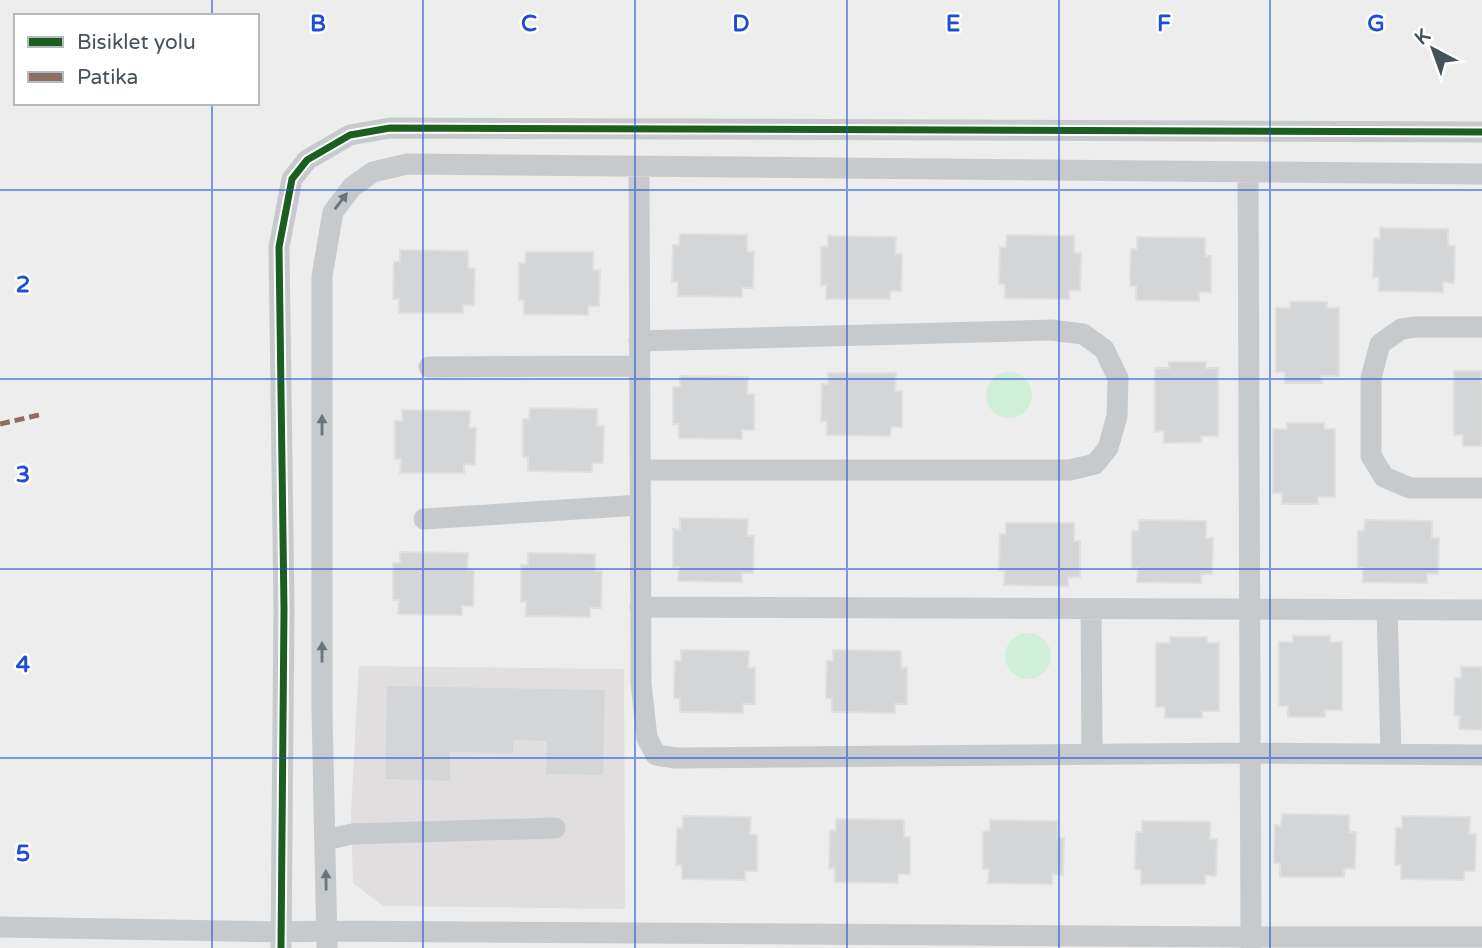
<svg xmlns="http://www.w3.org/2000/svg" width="1482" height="948" font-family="'Varela Round',sans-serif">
	<rect width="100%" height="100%" fill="#eeeded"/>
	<path fill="#e0dedf" d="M359,666L624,669L625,909L383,906L353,883L351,811Z"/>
	<path fill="#d0efd8" d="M986 395a23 23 0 1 1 46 0a23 23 0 1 1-46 0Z
		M1005 656a23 23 0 1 1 46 0a23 23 0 1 1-46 0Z"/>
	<path fill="#d4d5d6" stroke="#dfdfe0" stroke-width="2" d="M1380,228L1448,229V246H1455L1454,283L1443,282V292L1379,291V277H1373L1374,239H1380Z
		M680,234L747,235V252H754L753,288H742V297L678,296V282H672L673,245H679Z
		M1007,235L1074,236V253H1081L1080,290H1069V299L1005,298V284H999L1000,247H1006Z
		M828,236L896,237L895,254H902L901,291H890V299H826L827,285H821V247H828Z
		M1137,237L1205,238V256H1211V292H1199V301L1136,300V286H1130L1131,249H1137Z
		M400,250L468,251V268L475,269L474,305H463V313H399V299H393L394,262H400Z
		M526,252H593V270H600L599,306H588V315L524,314V300H519V263H525Z
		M1290,302H1327V308H1339V376H1321L1322,383H1285V372H1276V308H1290Z
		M1169,362H1206V368H1218V436H1201V442L1164,443V431L1155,432V368H1169Z
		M1454,371H1482V446H1463V435H1454Z
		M828,373H896L895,391H902V427H891L890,436L827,435V421H821L822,384H828Z
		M680,376L748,377L747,394H754V430H742V439L679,438V424H673V387H680Z
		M530,408L597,409V426H604L603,463H592V472L528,471V457H523V419H529Z
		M402,410L470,411L469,428H476L475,465L464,464V473H400L401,459H395V421H402Z
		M1287,423H1324V429H1335V497H1318V504H1282V493H1273V429H1287Z
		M680,518L748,519L747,536H754L753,573H742V582L678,581L679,567H673V529L680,530Z
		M1139,520L1206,521V538H1213L1212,574H1201V583L1137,582L1138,568L1132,569V531H1139Z
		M1365,520L1432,521V538H1439L1438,574H1427V583L1363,582V568H1358V531H1364Z
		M1006,523H1074V541H1080V577H1068V586L1004,585L1005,571H999L1000,534H1006Z
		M400,552L468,553L467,570H474L473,606H462V615L398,614L399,600H393V563H400Z
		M528,553L595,554V571H602L601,608H590V617L526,616V602H521V565H528Z
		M1293,636H1330V642H1342V710H1325V717H1288V706H1279V642H1293Z
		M1170,637H1207V643H1219V711H1202V718H1165V707H1156V643H1170Z
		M681,650L749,651L748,668H755V704H743V713L680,712V698H674L675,661H681Z
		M833,650L901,651V668H907V704H895V713L832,712V698H826L827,661H833Z
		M1461,667H1482V730L1459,729L1460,716L1454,715L1455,678H1461Z
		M386,685L606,689L604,776L545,775L546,742L514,741V754L451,753V782L384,780Z
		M1282,814L1349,815V832H1356L1355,868L1344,869V877H1280V863H1274L1275,825L1281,826Z
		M683,816L751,817L750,834L757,835V871H745V880L682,879V865H676L677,828H683Z
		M1402,816L1470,817L1469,834H1476L1475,871H1464V880L1401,879V865H1395L1396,828H1402Z
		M836,819L904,820V837H910V874H898V883L835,882V868H829L830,831H836Z
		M990,820L1058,821L1057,838H1064L1063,875L1052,874V884L988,883L989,869H983V832L990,831Z
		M1142,821L1210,822V839H1217L1216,876L1205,875V884H1141V870L1135,869L1136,832H1142Z"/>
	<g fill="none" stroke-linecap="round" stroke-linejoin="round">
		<path stroke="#c7cacc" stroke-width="21" d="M639,167L641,683L647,738L656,755L676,758L1250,753L1482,755
			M1248,173L1251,948
			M1482,327H1416L1401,329L1380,344L1371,378V456L1384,477L1410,488H1482
			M639,341L1051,330L1083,334L1104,349L1118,378L1117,416L1108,448L1095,464L1070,470H640
			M429,367L639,366
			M424,519L640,505
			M640,607L1482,610
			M1091,609L1092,754
			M1387,610L1391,754
			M325,840L352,834L555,828
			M0,927L281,932L327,931L1244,937H1482
			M281,948L284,609L279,247L292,179L307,160L350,135L390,128L1482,132
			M327,948L322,710V276L333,212L352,187L373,172L407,164L1482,174"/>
		<path stroke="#8d6e63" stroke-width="5" stroke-dasharray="10 5" stroke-linecap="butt" d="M0,424L43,414"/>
		<defs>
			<path id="cycleway" d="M281,948L284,609L279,247L292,179L307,160L350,135L390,128L1482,132"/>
		</defs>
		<use href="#cycleway" stroke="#fff" stroke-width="11"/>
		<use href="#cycleway" stroke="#1b5e20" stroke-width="7"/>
	</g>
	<defs><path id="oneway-solid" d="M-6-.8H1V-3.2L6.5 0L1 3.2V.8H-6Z" transform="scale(1.75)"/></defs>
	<g fill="#6b767c">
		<use href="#oneway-solid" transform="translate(341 201) rotate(-53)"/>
		<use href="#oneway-solid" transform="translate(322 425) rotate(-90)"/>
		<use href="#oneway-solid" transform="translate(322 652) rotate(-90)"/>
		<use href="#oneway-solid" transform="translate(326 880) rotate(-91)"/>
	</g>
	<path fill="none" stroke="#1d4ed8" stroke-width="2" stroke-opacity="0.55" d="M212,0V16M423,0V948M635,0V948M847,0V948M1059,0V948M1270,0V948M212,103V948M0,190H1482M0,379H1482M0,569H1482M0,758H1482"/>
	<g font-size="23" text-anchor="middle" font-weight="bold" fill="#1d4ed8" stroke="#fff" stroke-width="5" stroke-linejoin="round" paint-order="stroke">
		<text x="318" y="31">B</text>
		<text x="529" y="31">C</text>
		<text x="741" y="31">D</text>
		<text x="953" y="31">E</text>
		<text x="1164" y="31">F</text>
		<text x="1376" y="31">G</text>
		<text x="23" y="292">2</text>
		<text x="23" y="482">3</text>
		<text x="23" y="672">4</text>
		<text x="23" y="861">5</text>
	</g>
	<rect x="14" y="14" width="245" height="91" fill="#ffffff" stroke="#b4babd" stroke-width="2"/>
	<rect x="28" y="37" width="35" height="10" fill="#1b5e20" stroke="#b4babd" stroke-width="2"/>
	<text x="77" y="49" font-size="21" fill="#44525a">Bisiklet yolu</text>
	<rect x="28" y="72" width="35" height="10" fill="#8d6e63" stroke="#b4babd" stroke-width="2"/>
	<text x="77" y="84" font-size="21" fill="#44525a">Patika</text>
	<g transform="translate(1433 49) rotate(319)" stroke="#ffffff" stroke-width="5" paint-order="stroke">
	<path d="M0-5L12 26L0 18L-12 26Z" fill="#44525a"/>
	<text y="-10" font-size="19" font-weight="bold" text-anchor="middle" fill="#44525a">K</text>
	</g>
</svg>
